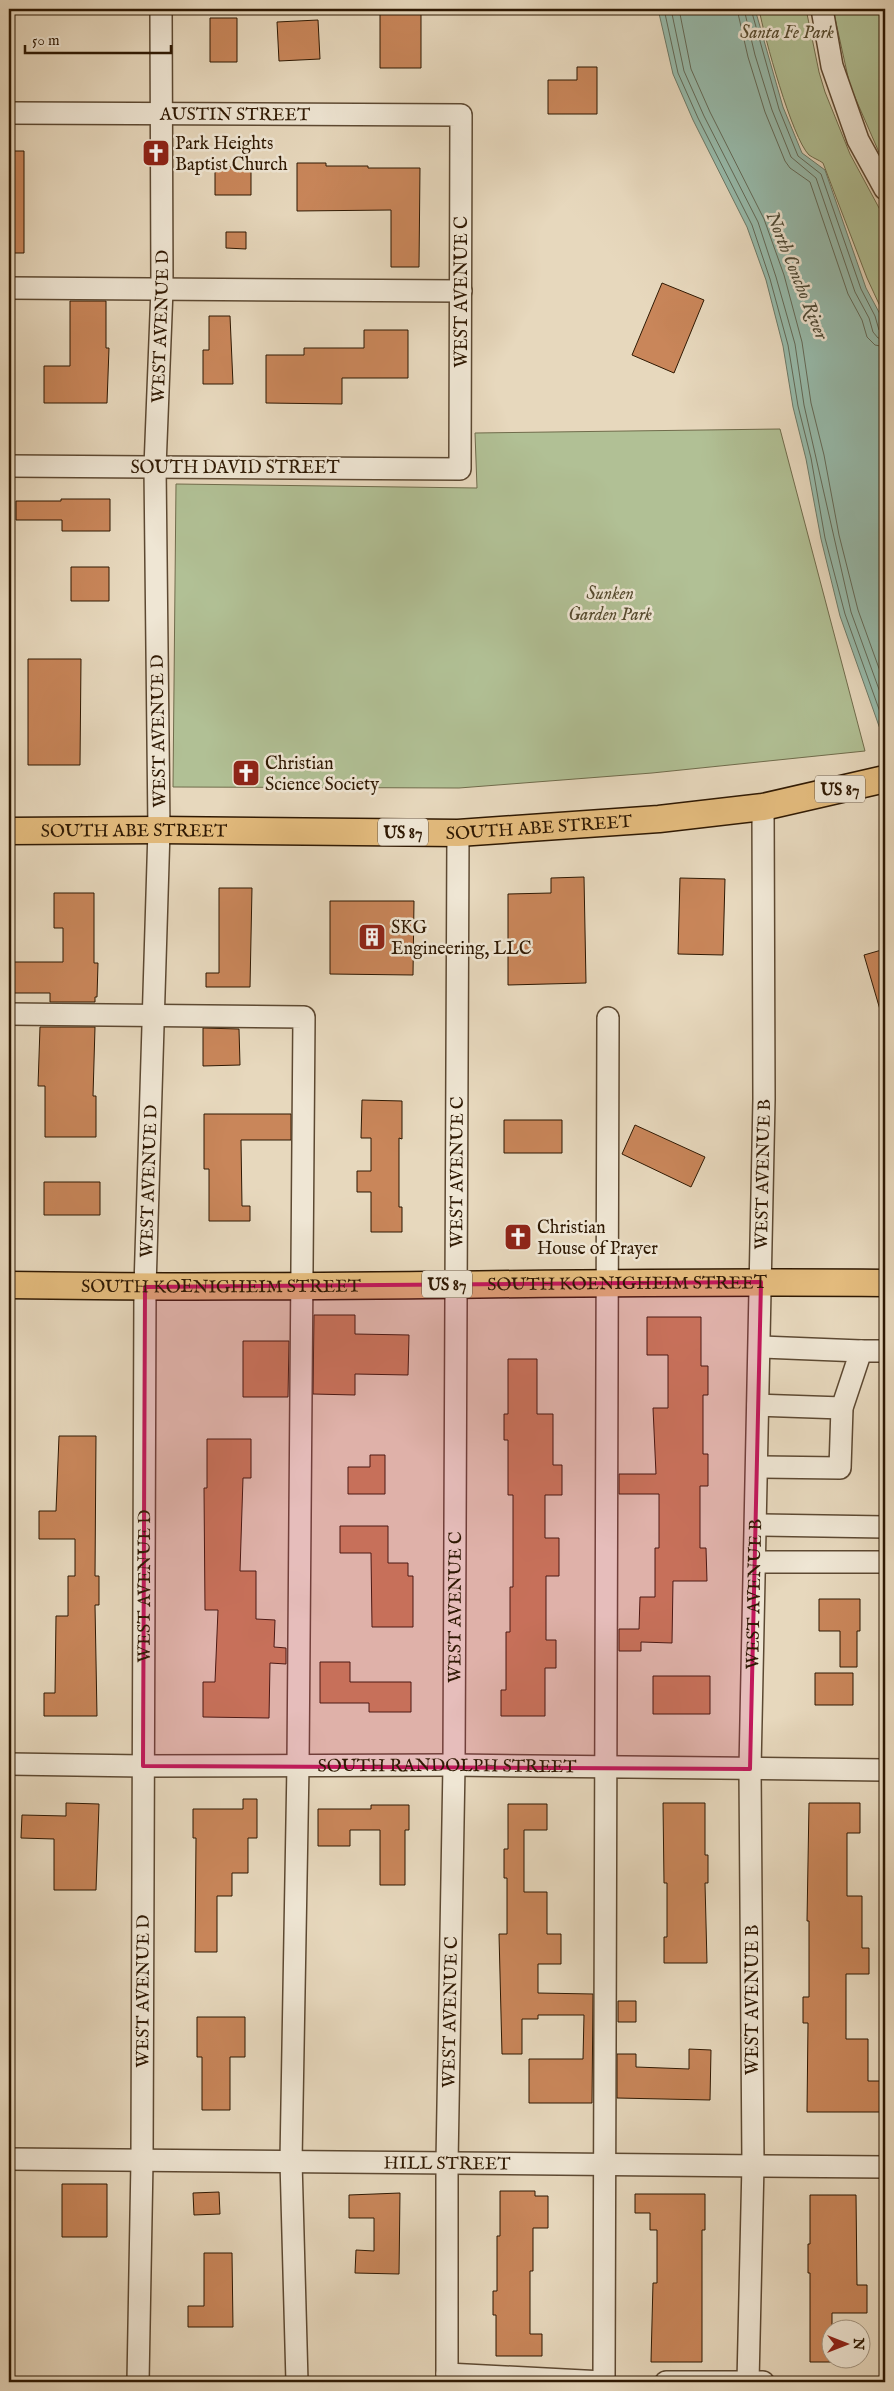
<svg xmlns="http://www.w3.org/2000/svg" width="894" height="2391" font-family="'IM FELL English',serif">
	<rect width="100%" height="100%" fill="#e7d8bd"/>
	<filter id="stains"><feTurbulence type="fractalNoise" baseFrequency=".004" numOctaves="4"/><feColorMatrix values="0 0 0 0 .2 0 0 0 0 .09 0 0 0 0 .02 0 0 0 .5 -.17"/></filter>
	<radialGradient id="worn" r=".72"><stop offset=".6" stop-color="#630" stop-opacity="0"/><stop offset="1" stop-color="#630" stop-opacity=".3"/></radialGradient>
	<path fill="#b1c095" stroke="#706c4c" d="M759,9H806L819,72L825,92L850,154L885,219V317L867,278L823,163C819,160 813,158 809,155C792,138 764,36 759,9Z
		M833,9H885V166L850,86Z
		M780,429L865,751L652,773L459,788L173,787L176,484L477,488L475,433Z"/>
	<path fill="#97bbac" stroke="#6d7a68" d="M658,9H755L783,107L802,153L825,170L866,288L880,314L885,340V743L840,616L821,539L806,459L793,407L783,346L766,280L747,227L693,120L673,74Z"/>
	<g fill="none" stroke-linecap="round" stroke-linejoin="round">
		<path stroke="#636a58" stroke-width="1" d="M664,9L678,73L698,118L752,225L770,279L788,345L798,406L811,458L825,538L845,614L885,726
			M671,9L684,71L704,116L758,222L776,277L795,344L804,405L851,612L885,706
			M679,9L691,69L710,112L764,219L784,275L802,342L811,403L824,455L839,535L858,610L885,685
			M737,9L748,57L765,112L785,161L790,168L810,182L848,294L862,320L867,337L875,345L885,347
			M744,9L755,55L772,110L791,157L816,178L855,292L869,318L873,332L878,338L885,339
			M751,9L779,109L798,156L821,174L861,289L875,316L879,330L885,333"/>
	</g>
	<path fill="#c9865a" stroke="#2f1903" d="M380,10H421V68H380Z
		M210,18H237V62H210Z
		M318,20L320,59L279,61L277,22Z
		M577,67H597V114H548V80H577Z
		M9,151H24V253H9Z
		M297,163H326V166H368V168H420L419,267H391V210L297,211Z
		M215,167H251V195H215Z
		M226,232H246V249L226,248Z
		M662,283L704,300L674,373L632,355Z
		M70,301H106V348H109L107,403H44V366H70Z
		M209,316H230L233,384H203V350H209Z
		M364,330H408V378H342V404L266,403V355H304V348H364Z
		M61,499H110V531H62V520H16V501H61Z
		M71,567H109V601H71Z
		M28,659H81L80,765H28Z
		M584,877L586,983L508,985V894L551,893V878Z
		M680,878L725,879L723,955L678,954Z
		M219,888H252L250,987H206V973H219Z
		M54,893H94V963H98L97,997H95V1002H50V993H10V962H63V928H54Z
		M330,901H414L413,975L330,974Z
		M885,949V1012L881,1013L864,955Z
		M40,1027H95L93,1096H96V1137H45V1086H38Z
		M203,1028L239,1029L240,1065L203,1066Z
		M362,1100L402,1101V1139L399,1138V1207H402V1232H371V1192H357V1171H371V1138H361Z
		M204,1114H291V1140H241L242,1206H250V1221H209V1169H204Z
		M504,1120H562V1153H504Z
		M635,1125L705,1157L691,1187L622,1154Z
		M44,1182H100V1215H44Z
		M314,1315H355V1334L409,1335L408,1375L355,1374V1395L313,1394Z
		M647,1317H701V1366H708V1395H703V1454H708V1486H700V1548H706L707,1581H673L672,1643L641,1642V1651H619V1629H639L640,1597H655V1548H659V1494H619V1474H656L653,1408H668V1355H647Z
		M243,1341H289L288,1397H243Z
		M508,1359H537V1414H553V1465H562V1495H545V1538H559V1576H546V1640H556V1668H545V1716H501V1690H506V1632H510V1587H513V1495H508V1440H504V1414H508Z
		M59,1436H96L95,1576H99V1605H95L97,1716H44V1693H55L56,1616H68V1576H75V1539H39V1511H56Z
		M207,1439H251V1478H243L240,1571H256V1619L275,1620L274,1647L286,1648V1664L270,1663L269,1718L203,1717V1682H215L218,1610H205L204,1488H207Z
		M370,1455H385V1494H348V1467H370Z
		M340,1526H388V1563H408V1576H413V1627H372L371,1553H340Z
		M819,1599H860V1631H857V1667H840V1631H819Z
		M320,1662H350V1682H411V1712H369V1703H320Z
		M815,1673H853V1705H815Z
		M653,1676H710V1714H653Z
		M243,1799H257V1838H248V1873H232V1896H217V1952H195L196,1838H193V1809H243Z
		M66,1803L99,1804L96,1890H54V1839L21,1838L22,1815L66,1816Z
		M663,1803H705V1855H708V1883H705L707,1963H664V1937H667V1883H664Z
		M809,1803H860V1833H847V1896H862V1948H869V1974H846V2039H868V2081H885V2112H807L808,2023H803V1997H809V1921H807Z
		M508,1804H547V1830H524V1892H547V1934H561V1964H538V1993L593,1994L592,2103H529V2059H583L584,2015H538V2019H522V2054H502L499,1934H507V1878H504V1849H508Z
		M371,1805H409V1830H405V1885H380V1830H350V1846H318V1809H371Z
		M618,2001H636V2022H618Z
		M197,2017H245V2057H230V2110H202V2057H197Z
		M689,2049L711,2050L710,2100L617,2098V2054H636V2067L689,2069Z
		M62,2184H107V2237H62Z
		M500,2191H535V2196H548V2228H533V2271H530V2334H542V2356H496V2315H493V2291H497V2236H500Z
		M219,2192L220,2214L194,2215L193,2193Z
		M400,2193L399,2274L355,2273L356,2250L374,2251V2218H349V2195Z
		M635,2194H705V2230H702V2362H651L653,2283H657V2230H650V2213H635Z
		M810,2195H856L857,2285H867V2313H832V2362H810V2273H808V2244H810Z
		M204,2253H232L233,2327H188V2306H204Z"/>
	<g fill="none" stroke-linecap="round" stroke-linejoin="round">
		<defs>
			<g id="minor">
				<path d="M822,9L832,66L858,140L885,189"/>
				<path id="s1" d="M9,113L461,115L460,469L9,466"/>
				<path d="M9,288L461,291"/>
				<path d="M9,1014L304,1017L298,1765L291,2161L297,2382"/>
				<path d="M861,1351H885"/>
				<path d="M758,1405L842,1408"/>
				<path d="M757,1467L840,1468L842,1408L861,1351L760,1347"/>
				<path d="M756,1525L885,1527"/>
				<path d="M755,1562H885"/>
				<path id="s2" d="M9,1764L143,1766L454,1765L885,1770"/>
				<path id="s3" d="M9,2159L885,2167"/>
				<path d="M447,2374L603,2382"/>
				<path id="s4" d="M138,2382L142,2161L145,1287L159,830L155,467L162,289L161,9"/>
				<path id="s5" d="M447,2382V2163L454,1765L458,833"/>
				<path d="M604,2382L608,1018"/>
				<path d="M666,2382H763"/>
				<path id="s6" d="M748,2382L753,2164L750,1769L764,1099L763,807"/>
			</g>
			<g id="major">
				<path id="s7" d="M9,831L159,830L458,833L659,819L763,807L885,779"/>
				<path id="s8" d="M9,1285C301,1290 593,1280 885,1283"/>
			</g>
		</defs>
		<use href="#minor" stroke="#5d4932" stroke-width="24"/>
		<use href="#major" stroke="#2f1903" stroke-width="29"/>
		<use href="#minor" stroke="#efe6d4" stroke-width="21"/>
		<use href="#major" stroke="#e4bc7e" stroke-width="26"/>
	</g>
	<path fill="#c2185b" fill-opacity="0.2" stroke="#c2185b" stroke-width="4" stroke-linejoin="round" d="M761,1282L750,1769L143,1766L145,1287Z"/>
	<defs>
		<symbol id="church-square" viewBox="-11 -11 22 22"><rect x="-9" y="-9" width="18" height="18" rx="4" fill="#8f2418" stroke="#efe6d4"/><path d="M-1.2-6h2.4v3.5h3.3v2.4h-3.3V6h-2.4V-.1h-3.3v-2.4h3.3Z" fill="#fff"/></symbol>
		<symbol id="building-square" viewBox="-11 -11 22 22"><rect x="-9" y="-9" width="18" height="18" rx="4" fill="#8f2418" stroke="#efe6d4"/><path d="M-4-6H4V6H1V3H-1V6H-4ZM-2.5-4.3h1.7v1.8h-1.7ZM.8-4.3h1.7v1.8H.8ZM-2.5-1h1.7V.8h-1.7ZM.8-1h1.7V.8H.8Z" fill="#fff"/></symbol>
	</defs>
	<g fill-rule="evenodd">
		<use href="#church-square" x="140" y="137" width="32" height="32"/>
		<use href="#church-square" x="230" y="757" width="32" height="32"/>
		<use href="#building-square" x="356" y="921" width="32" height="32"/>
		<use href="#church-square" x="502" y="1221" width="32" height="32"/>
	</g>
	<g text-anchor="middle" stroke-width="5" stroke-linejoin="round" paint-order="stroke">
		<g fill="#efe6d4" stroke="#695642" stroke-width="1">
			<rect x="815" y="775.5" width="50" height="27" rx="4"/>
			<rect x="378" y="818.5" width="50" height="27" rx="4"/>
			<rect x="422" y="1270.5" width="50" height="27" rx="4"/>
		</g>
		<g font-size="16" font-weight="bold" fill="#2f1903">
			<text x="840" y="795">US 87</text>
			<text x="403" y="838">US 87</text>
			<text x="447" y="1290">US 87</text>
		</g>
		<g font-size="18" font-style="italic" fill="#564b2f" stroke="#efe6d4">
			<text x="787" y="38">Santa Fe Park</text>
			<text x="610" y="599">Sunken<tspan x="610" dy="21">Garden Park</tspan></text>
		</g>
		<g font-size="18" fill="#2f1903" stroke="#efe6d4">
			<text dy="6" stroke="none"><textPath href="#s1" startOffset="226">AUSTIN STREET</textPath></text>
			<text transform="translate(461 292) rotate(-90)" y="6">WEST AVENUE C</text>
			<text dy="6" stroke="none"><textPath href="#s4" startOffset="2056">WEST AVENUE D</textPath></text>
			<text x="235" y="473">SOUTH DAVID STREET</text>
			<text transform="translate(158 731) rotate(-91)" y="6">WEST AVENUE D</text>
			<text dy="6" stroke="none"><textPath href="#s7" startOffset="530">SOUTH ABE STREET</textPath></text>
			<text dy="6" stroke="none"><textPath href="#s7" startOffset="125">SOUTH ABE STREET</textPath></text>
			<text dy="6" stroke="none"><textPath href="#s5" startOffset="1210">WEST AVENUE C</textPath></text>
			<text dy="6" stroke="none"><textPath href="#s6" startOffset="1208">WEST AVENUE B</textPath></text>
			<text dy="6" stroke="none"><textPath href="#s4" startOffset="1201">WEST AVENUE D</textPath></text>
			<text dy="6" stroke="none"><textPath href="#s8" startOffset="618">SOUTH KOENIGHEIM STREET</textPath></text>
			<text dy="6" stroke="none"><textPath href="#s8" startOffset="212">SOUTH KOENIGHEIM STREET</textPath></text>
			<text dy="6" stroke="none"><textPath href="#s4" startOffset="796">WEST AVENUE D</textPath></text>
			<text dy="6" stroke="none"><textPath href="#s6" startOffset="788">WEST AVENUE B</textPath></text>
			<text dy="6" stroke="none"><textPath href="#s5" startOffset="775">WEST AVENUE C</textPath></text>
			<text dy="6" stroke="none"><textPath href="#s2" startOffset="438">SOUTH RANDOLPH STREET</textPath></text>
			<text dy="6" stroke="none"><textPath href="#s4" startOffset="391">WEST AVENUE D</textPath></text>
			<text transform="translate(752 2000) rotate(-90)" y="6">WEST AVENUE B</text>
			<text dy="6" stroke="none"><textPath href="#s5" startOffset="370">WEST AVENUE C</textPath></text>
			<text dy="6" stroke="none"><textPath href="#s3" startOffset="438">HILL STREET</textPath></text>
		</g>
		<g font-size="18" fill="#2f1903" stroke="#efe6d4" text-anchor="start">
			<text x="175" y="149">Park Heights<tspan x="175" dy="21">Baptist Church</tspan></text>
			<text x="265" y="769">Christian<tspan x="265" dy="21">Science Society</tspan></text>
			<text x="391" y="933">SKG<tspan x="391" dy="21">Engineering, LLC</tspan></text>
			<text x="537" y="1233">Christian<tspan x="537" dy="21">House of Prayer</tspan></text>
		</g>
		<g font-size="19" font-style="italic" fill="#4e4a36" stroke="#efe6d4">
			<text transform="translate(798 275) rotate(68)" y="7">North Concho River</text>
		</g>
	</g>
	<rect width="894" height="2391" fill="none" stroke="#e7d8bd" stroke-width="30"/>
	<rect x="10" y="10" width="874" height="2371" fill="none" stroke="#2f1903" stroke-width="2.5"/>
	<rect x="15" y="15" width="864" height="2361" fill="none" stroke="#2f1903"/>
	<g transform="translate(846 2344) rotate(90)"><circle r="24" fill="#efe6d4" stroke="#a29480"/>
	<path d="M0-4L9 19L0 12L-9 19Z" fill="#8f2418"/>
	<text y="-8" font-size="14" font-weight="bold" text-anchor="middle" fill="#2f1903">N</text>
	</g>
	<path d="M25 45v8h146v-8" fill="none" stroke="#2f1903" stroke-width="2.5"/>
	<text x="32" y="45" font-size="15" fill="#2f1903" stroke="#efe6d4" stroke-width="4" paint-order="stroke">50 m</text>
	<rect width="100%" height="100%" filter="url(#stains)"/>
	<rect width="100%" height="100%" fill="url(#worn)"/>
</svg>
